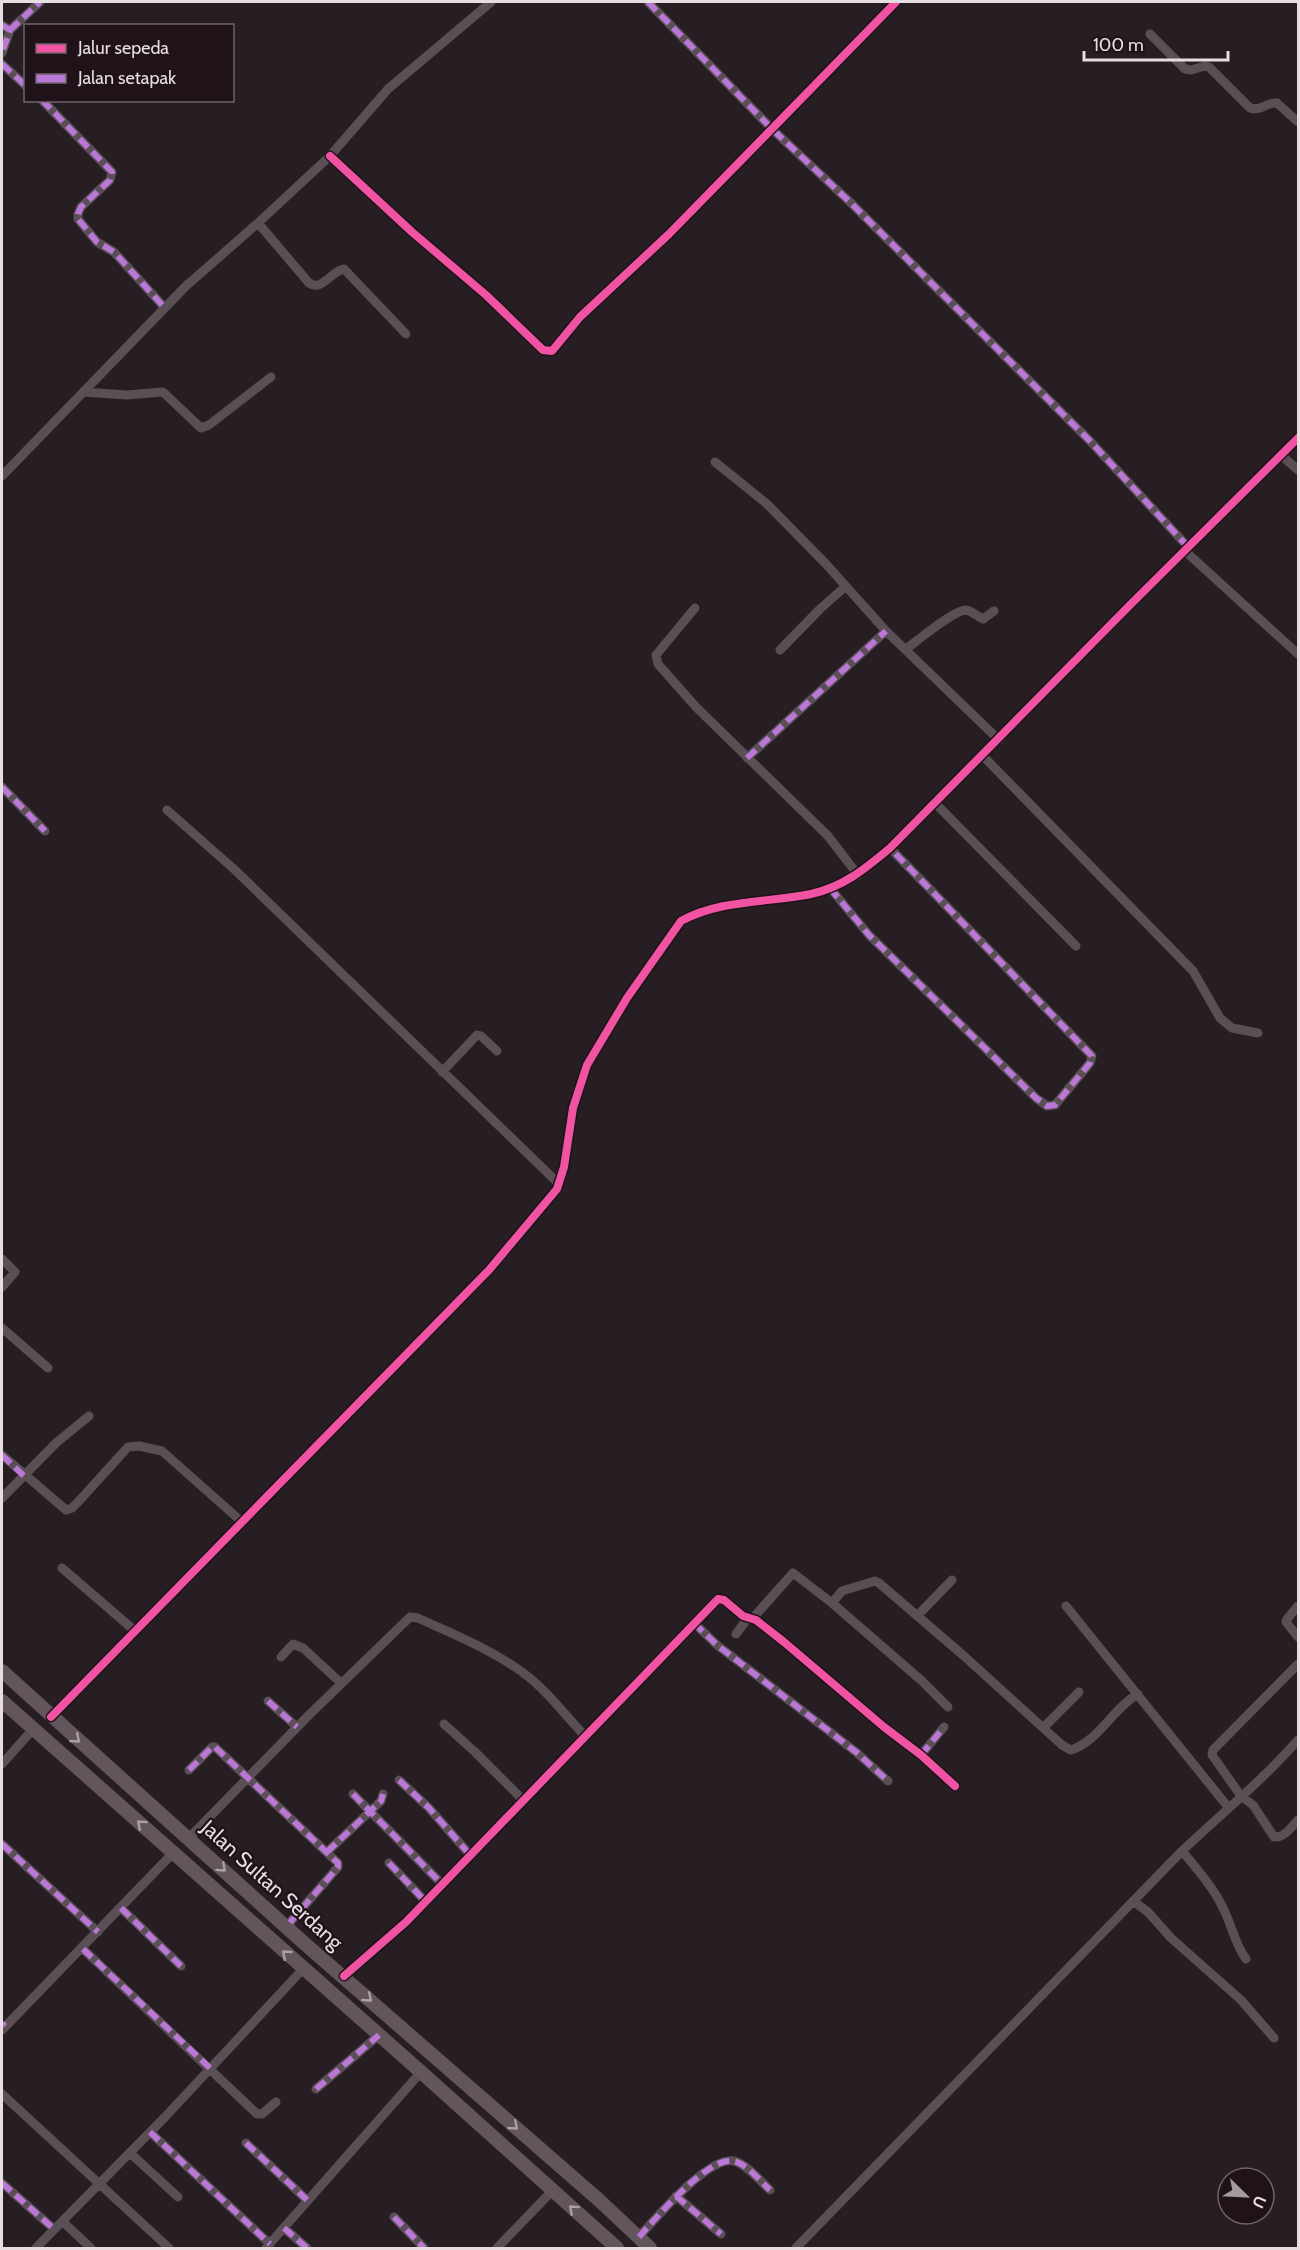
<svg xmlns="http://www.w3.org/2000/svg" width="1300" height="2250" font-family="Cabin,sans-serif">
	<rect width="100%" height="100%" fill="#261e22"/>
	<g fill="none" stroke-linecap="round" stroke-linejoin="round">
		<path stroke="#594f54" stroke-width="9" d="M648,2L772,129L851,203L1090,441L1189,548
			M2,25L10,30L2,53
			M10,30L40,2
			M1150,34L1185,69L1191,70L1205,66L1209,67L1250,108C1260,112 1267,102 1277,103L1298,122
			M2,64L26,86
			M42,100L112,172L110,180L81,207L78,214V219L97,242L114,252L164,307
			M330,156L412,232L486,295L543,350L552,351L580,317L669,234L896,2
			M258,223L309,283C322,292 331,271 344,269L406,334
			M83,392L127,395L163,392L201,428L209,425L271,377
			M1282,456L1298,470
			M715,462L767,504L826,564L886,631L999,740
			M2,476L186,286L258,223L330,156L388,89L491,2
			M1185,551L1298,654
			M695,608L656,655L658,664L696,707L828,836L858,875
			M906,649C917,641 954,610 966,610C972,611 978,617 983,619L994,611
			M780,650L820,609L846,586
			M983,756L1193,971L1220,1018L1232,1028L1258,1033
			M747,758L886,631
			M2,787L45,831
			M935,803L1076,946
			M167,810L235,870L559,1184
			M830,888L869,935L1036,1098L1047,1106L1055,1105L1090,1063L1092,1056L890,848
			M442,1072L477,1035L481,1036L497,1051
			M2,1259L15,1272L2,1287
			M2,1328L48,1368
			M2,1455L66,1510L72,1508L79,1501L128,1447L139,1446L162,1451L242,1522
			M2,1498L56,1443L89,1416
			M62,1568L135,1631
			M832,1603L842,1591L875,1581L879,1583L964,1656L1062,1745L1071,1750C1099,1741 1113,1708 1138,1694
			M1066,1606L1228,1807
			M1298,1606L1287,1619L1286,1622L1298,1637
			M917,1616L952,1580
			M753,1618L793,1573L832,1603L922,1681L948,1707
			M694,1623L717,1645L856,1752L888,1781
			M736,1634L748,1618
			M281,1657L293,1644L303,1648L341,1683
			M1298,1664L1213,1750L1212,1755L1241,1796L1253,1805L1274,1837C1284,1838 1292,1827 1298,1820
			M268,1701L297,1727
			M51,1717L489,1270L557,1189L564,1167L573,1108L587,1065L627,998L681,921C721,899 768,903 811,894C843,887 865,869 890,848L1130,605L1298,438
			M444,1724L475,1752L524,1801
			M1044,1727L1079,1692
			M921,1755L944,1727
			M2,1764L34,1728
			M189,1770L212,1747H215L338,1863V1867L286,1927
			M399,1780L429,1808L471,1856
			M353,1794L442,1884
			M188,1839L308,1716L410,1617L418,1618C452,1634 491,1649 522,1672C546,1689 564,1714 584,1735
			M2,1844L98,1932
			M1182,1851C1197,1869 1213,1887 1223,1908C1232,1925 1234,1943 1246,1959
			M327,1852L381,1801L383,1794
			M389,1863L425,1901
			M1133,1901L1148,1912L1171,1938L1241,2000L1274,2038
			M121,1908L181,1966
			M83,1949L257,2114H262L276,2102
			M344,1976L406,1922L718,1599L724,1600L743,1616L756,1620L784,1642L884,1727L921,1755L955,1786
			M2,2030L173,1853
			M316,2089L379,2035
			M2,2094L169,2248
			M150,2132L270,2244
			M246,2143L307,2200
			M130,2153L178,2197
			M2,2183L54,2229
			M676,2196L721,2234
			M394,2217L424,2248
			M62,2221L91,2248
			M284,2228L307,2248
			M639,2237C655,2219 709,2155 734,2161C747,2164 761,2182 770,2190
			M36,2248L165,2117L303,1969
			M266,2248L421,2072
			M497,2248L553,2190
			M796,2248L1182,1851C1221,1814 1263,1780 1298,1740"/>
		<path stroke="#62555b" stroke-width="14" d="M2,1671L304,1943L600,2201L650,2248
			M2,1701L421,2072L617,2248"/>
		<path stroke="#ba77d6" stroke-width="6" stroke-dasharray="12 6" stroke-linecap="butt" d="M648,2L772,129L851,203L1090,441L1189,548
			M2,25L10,30L2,53
			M10,30L40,2
			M2,64L26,86
			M42,100L112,172L110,180L81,207L78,214V219L97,242L114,252L164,307
			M747,758L886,631
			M2,787L45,831
			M830,888L869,935L1036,1098L1047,1106L1055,1105L1090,1063L1092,1056L890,848
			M2,1455L24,1476
			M694,1623L717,1645L856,1752L888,1781
			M268,1701L297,1727
			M921,1755L944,1727
			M189,1770L212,1747H215L338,1863V1867L286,1927
			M399,1780L429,1808L471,1856
			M353,1794L442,1884
			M2,1844L98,1932
			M327,1852L381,1801L383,1794
			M389,1863L425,1901
			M121,1908L181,1966
			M83,1949L211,2069
			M2,2023L5,2026
			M316,2089L379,2035
			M150,2132L270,2244
			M246,2143L307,2200
			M2,2183L54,2229
			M676,2196L721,2234
			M394,2217L424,2248
			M284,2228L307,2248
			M639,2237C655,2219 709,2155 734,2161C747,2164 761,2182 770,2190"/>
		<defs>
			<path id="cycleway" d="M330,156L412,232L486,295L543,350L552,351L580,317L669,234L896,2
				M51,1717L489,1270L557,1189L564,1167L573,1108L587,1065L627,998L681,921C721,899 768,903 811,894C843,887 865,869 890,848L1130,605L1298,438
				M344,1976L406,1922L718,1599L724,1600L743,1616L756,1620L784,1642L884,1727L921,1755L955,1786"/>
		</defs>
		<use href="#cycleway" stroke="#1f1218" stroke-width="11"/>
		<use href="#cycleway" stroke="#f153a3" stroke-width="8"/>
	</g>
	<defs><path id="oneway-chevron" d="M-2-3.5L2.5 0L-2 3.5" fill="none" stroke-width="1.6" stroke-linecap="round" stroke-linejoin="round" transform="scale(1.5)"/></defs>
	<g stroke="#aba0a5">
		<use href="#oneway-chevron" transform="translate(76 1739) rotate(41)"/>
		<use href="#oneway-chevron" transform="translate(141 1824) rotate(-138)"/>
		<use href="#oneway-chevron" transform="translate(222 1868) rotate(42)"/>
		<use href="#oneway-chevron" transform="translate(286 1954) rotate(-139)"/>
		<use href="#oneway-chevron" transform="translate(368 1998) rotate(41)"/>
		<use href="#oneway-chevron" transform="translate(514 2126) rotate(41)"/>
		<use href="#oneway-chevron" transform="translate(573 2209) rotate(-138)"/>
	</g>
	<g text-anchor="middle" stroke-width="4.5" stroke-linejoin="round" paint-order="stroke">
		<g font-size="21" fill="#e7dee2" stroke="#1f1218">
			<text transform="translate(272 1885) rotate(42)" y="7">Jalan Sultan Serdang</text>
		</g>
	</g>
	<rect width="1300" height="2250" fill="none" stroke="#e7dee2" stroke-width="6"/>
	<rect x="24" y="24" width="210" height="78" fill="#1f1218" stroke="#6f6469" stroke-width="1.5"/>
	<rect x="36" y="44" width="30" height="9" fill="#f153a3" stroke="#6f6469" stroke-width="1.5"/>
	<text x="78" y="54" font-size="18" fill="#e7dee2">Jalur sepeda</text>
	<rect x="36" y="74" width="30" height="9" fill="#ba77d6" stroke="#6f6469" stroke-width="1.5"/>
	<text x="78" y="84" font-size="18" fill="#e7dee2">Jalan setapak</text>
	<g transform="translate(1246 2196) rotate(114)"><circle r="28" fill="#1f1218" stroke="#6f6469" stroke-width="1.5"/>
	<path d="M0-4.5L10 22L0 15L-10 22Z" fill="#a39b9f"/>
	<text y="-9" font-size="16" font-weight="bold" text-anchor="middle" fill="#e7dee2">U</text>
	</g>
	<path d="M1084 51v9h144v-9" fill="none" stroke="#e7dee2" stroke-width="3"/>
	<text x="1093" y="51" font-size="18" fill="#e7dee2" stroke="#1f1218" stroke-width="4.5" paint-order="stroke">100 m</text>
</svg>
